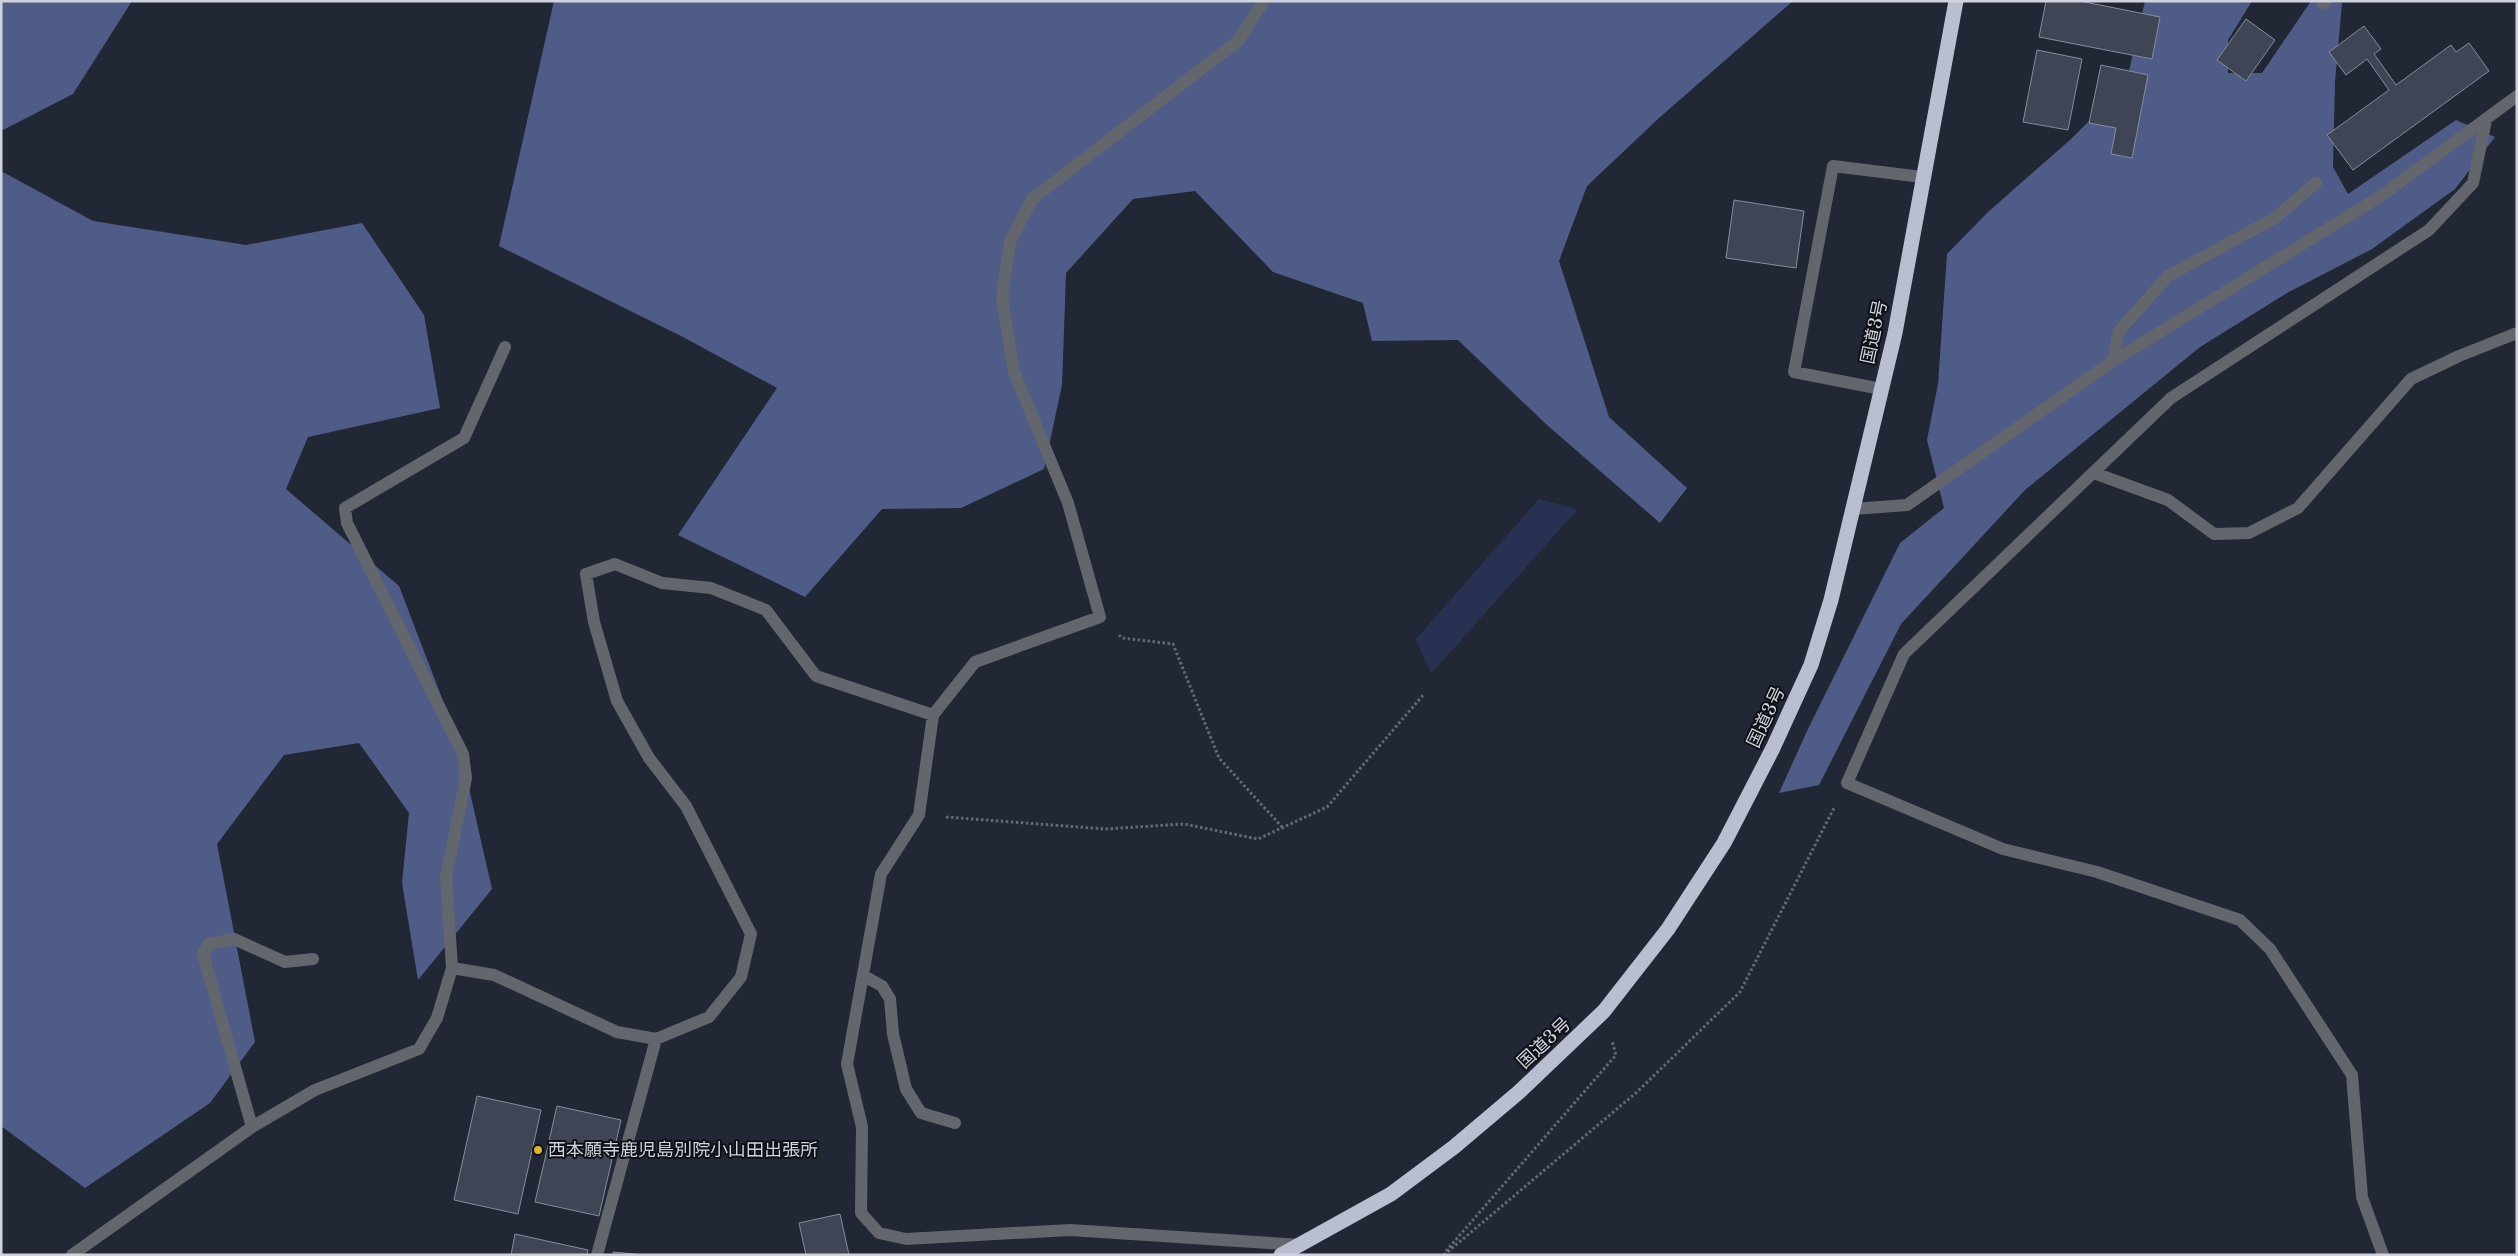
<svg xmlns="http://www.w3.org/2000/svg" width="2518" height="1256" font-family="'Libre Baskerville','Noto Sans JP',serif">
	<rect width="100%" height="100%" fill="#222735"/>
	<path fill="#283151" d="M1539,499L1578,509L1431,674L1416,639Z"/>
	<path fill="#505c88" d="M1,1H132L73,94L1,131Z
		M554,1H1793L1659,118L1587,186L1559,261L1609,417L1687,488L1660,523L1547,425L1458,340L1372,341L1363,303L1273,272L1195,191L1133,199L1066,273L1062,385L1044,469L961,508L882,509L805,597L678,535L777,388L683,337L499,246Z
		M2145,1H2252L2228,40V73H2262L2311,1L2342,3L2335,82L2333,167L2348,194L2456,120L2495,137L2455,189L2372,249L2287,293L2200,347L2025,490L1901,624L1819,785L1779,793L1807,731L1900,543L1944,508L1927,440L1938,384L1947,254L1988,212L2070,140L2126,84Z
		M1,171L93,221L246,245L362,223L424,315L440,408L308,437L286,489L399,586L458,740L492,889L418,980L402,883L409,813L359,743L284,755L217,844L255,1042L210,1103L85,1188L1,1126Z"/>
	<path fill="#404555" stroke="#868c9e" d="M2046,1H2080L2160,17L2152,59L2039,37Z
		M2246,19L2275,40L2246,81L2217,60Z
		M2364,26L2381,49L2374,54L2396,85L2451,45L2456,52L2469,43L2489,71L2353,170L2327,135L2389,90L2367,59L2346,75L2329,52Z
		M2037,50L2082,59L2068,130L2023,122Z
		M2101,65L2148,75L2132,158L2111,154L2116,128L2089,123Z
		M1734,200L1804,211L1796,268L1726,258Z
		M477,1096L541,1110L518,1214L454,1200Z
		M557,1106L621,1120L599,1216L535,1202Z
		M840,1214L849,1255H806L799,1223Z
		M515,1234L588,1250L587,1255H511Z
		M613,1252L645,1255H613Z"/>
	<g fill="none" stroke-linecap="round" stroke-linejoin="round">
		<path stroke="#656975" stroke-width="3" stroke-dasharray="2.5 2.5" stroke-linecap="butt" d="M1119,635L1122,638L1173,644L1219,758L1283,828
			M946,817L1105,829L1184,824L1258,839L1327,807L1424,694
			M1446,1251L1616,1055L1612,1041
			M1444,1255L1637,1092L1740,992L1835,806"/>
		<path stroke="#64666e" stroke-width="12" d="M1264,1L1238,41L1032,199L1010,242L1002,297L1014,372L1068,503L1100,617L975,662L933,715L919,815L881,874L847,1064L862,1127L861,1213L879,1233L906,1239L1070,1230L1301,1245
			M2323,4L2326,1
			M2113,361L2119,331L2168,276L2275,218L2316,183
			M1881,389L1794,372L1833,166L1922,177
			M2094,473L2168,500L2214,534L2249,533L2298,508L2411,379L2459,356L2517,333
			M1853,509L1907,505L2113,361L2381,196L2517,96
			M452,968L446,877L466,778L463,754L347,523L345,508L464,438L505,347
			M864,976L882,986L890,999L893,1034L906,1089L921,1113L955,1123
			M252,1127L203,954L209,944L234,939L285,962L313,959
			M72,1255L252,1127L315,1090L419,1049L437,1018L452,968L494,975L617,1032L656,1039L709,1017L741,977L751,934L686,806L649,758L617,701L594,622L586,574L615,564L662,583L711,588L766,610L816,676L933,715
			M597,1255L656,1039
			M2383,1255L2362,1197L2352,1075L2270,949L2240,920L2097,872L2003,849L1847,783L1904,654L2171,398L2429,230L2473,183L2486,120"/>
		<path stroke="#b9bfd1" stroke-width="15" d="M1281,1255L1391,1194L1454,1147L1519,1092L1604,1011L1668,929L1724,843L1773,748L1811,665L1831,600L1895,333L1956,1"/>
	</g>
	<circle fill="#d9b334" stroke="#0e1016" stroke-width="2" cx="538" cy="1150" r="5"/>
	<g text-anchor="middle" stroke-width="4" stroke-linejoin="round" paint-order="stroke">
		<g font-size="18" fill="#d0d3dd" stroke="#0e1016">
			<text transform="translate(1874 332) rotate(-78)" y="6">国道3号</text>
			<text transform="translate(1766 717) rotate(-65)" y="6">国道3号</text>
			<text transform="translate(1544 1043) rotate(-43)" y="6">国道3号</text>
		</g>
		<g font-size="18" fill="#d0d3dd" stroke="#0e1016" text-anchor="start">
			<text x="548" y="1156">西本願寺鹿児島別院小山田出張所</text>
		</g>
	</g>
	<rect width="2518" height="1256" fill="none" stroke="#d0d3dd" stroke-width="5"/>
</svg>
